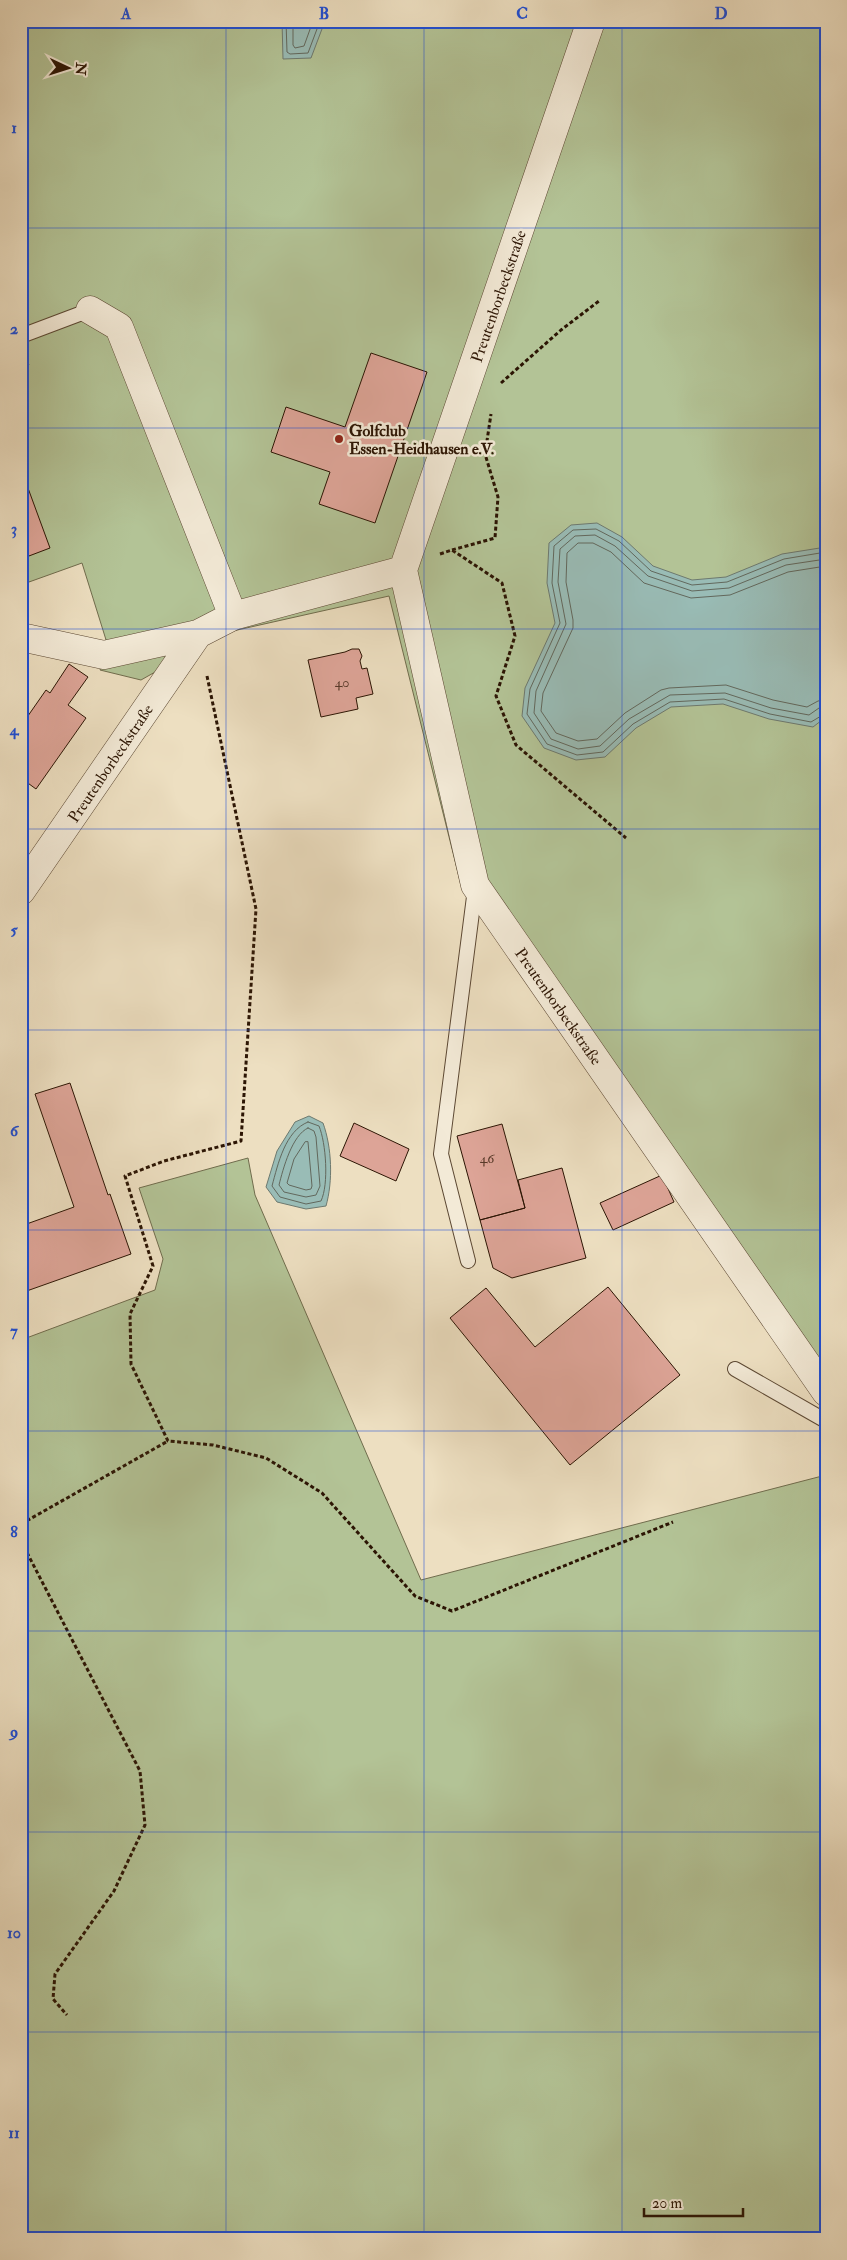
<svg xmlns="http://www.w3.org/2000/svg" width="847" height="2260" font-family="'IM FELL Double Pica',serif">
	<rect width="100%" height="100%" fill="#eddfc1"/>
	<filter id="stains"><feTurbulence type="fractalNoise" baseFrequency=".004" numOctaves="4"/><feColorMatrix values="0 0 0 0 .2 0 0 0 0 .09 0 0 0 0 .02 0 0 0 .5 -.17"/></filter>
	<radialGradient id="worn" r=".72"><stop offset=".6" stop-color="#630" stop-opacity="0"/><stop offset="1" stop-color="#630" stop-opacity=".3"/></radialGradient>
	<path fill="#b3c396" stroke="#706c4d" d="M21,21H826V1394L461,885L389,596L224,633L141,680L100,670L107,643L82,563L29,582L24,569H21V368L29,365L21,344Z
		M248,1158L255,1195L421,1580L826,1475V2239H21V1340L155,1290L163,1259L139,1188Z"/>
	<path fill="#99bcb6" stroke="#6d796f" d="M282,21H325L311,58L283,59Z
		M597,523L622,537L653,566L692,580L726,577L782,554L826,547V717L813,727L769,719L723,704L671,707L636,728L605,757L576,760L544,748L522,716L525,688L555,623L547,583L549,543L571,525Z
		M309,1116L323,1123C332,1148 333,1181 326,1206L306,1209L277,1202L266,1187L277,1151L295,1122Z"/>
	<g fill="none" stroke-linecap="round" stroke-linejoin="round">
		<path stroke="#62685d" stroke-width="1" d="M286,21L287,52L290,54L308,53L320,21
			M293,21V45L295,48L304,46L313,21
			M826,552L784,559L727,582L692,585L651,571L619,541L596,529L573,530L554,546L552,583L560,623L530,689L527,714L547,744L577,755L603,752L633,724L670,702L724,699L770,714L811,722L826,713
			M826,559L786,565L729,588L692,591L648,576L615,546L595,535L575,536L560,549L558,582L566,624L536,691L534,713L551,739L578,749L600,746L629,719L670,695L725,693L771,708L809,715L819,708L826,707
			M826,566L788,572L730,595L691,598L644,583L611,552L593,543H578L567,553L566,582L573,620V628L543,693L541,711L556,733L578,741L597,739L625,713L661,690L669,688L726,685L773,700L807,707L818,701L826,700
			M308,1122L319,1126C326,1143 329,1184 321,1201L306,1204L280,1197L272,1186C278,1164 285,1131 308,1122Z
			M308,1128L314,1131L316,1137L320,1186L316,1195L306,1197L284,1192L279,1185C283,1169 292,1135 308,1128Z
			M308,1142L312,1186L311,1189L306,1190L289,1185L287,1183L294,1159L305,1142Z"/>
	</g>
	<path fill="#dda497" stroke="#2c1504" d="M371,353L427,372L375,523L319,504L330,472L271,452L286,407L345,427Z
		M21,469L50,548L21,559Z
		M352,649H359L362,656L360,661L362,669L367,668L373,694L356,698L358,709L321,717L308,660L345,652Z
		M69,664L88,677L68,705L86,718L36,789L21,778V722L23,723L46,690L50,693Z
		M70,1083L108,1195L110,1194L131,1254L21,1293V1226L74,1207L35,1094Z
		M354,1123L409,1149L396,1181L340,1156Z
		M502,1124L525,1208L480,1220L457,1136Z
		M562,1168L586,1258L512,1278L493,1268L480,1220L525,1208L518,1180Z
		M662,1175L674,1202L613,1230L600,1203Z
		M608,1287L680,1375L570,1465L450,1318L486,1288L535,1347Z"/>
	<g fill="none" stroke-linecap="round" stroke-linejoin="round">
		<defs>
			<path id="lane" d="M21,336L90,310
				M468,1261L441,1154L475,889
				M735,1369L826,1421"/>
			<path id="street" d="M591,21L403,570L475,885L826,1392
				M90,310L119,327L233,616
				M21,637L104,655L198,634L233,616L403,570
				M21,891L198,634"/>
		</defs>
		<use href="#lane" stroke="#5c4833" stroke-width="16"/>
		<use href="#street" stroke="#5c4833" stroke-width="29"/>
		<path stroke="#2c1504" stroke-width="3" stroke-dasharray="4 2.5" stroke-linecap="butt" d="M501,383L561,330L599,301
			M452,550L495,538L498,497L485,454L491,414
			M440,554L452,550L502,583L515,636L496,696L516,745L626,838
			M207,676L256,909L241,1141L164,1161L125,1176L153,1266L130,1314L131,1364L168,1441L213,1445L266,1458L322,1493L415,1596L452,1611L673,1522
			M21,1524L168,1441
			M21,1541L140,1771L145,1825L114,1891L55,1974L53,1999L67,2015"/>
		<use href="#lane" stroke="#f3ead7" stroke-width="14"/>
		<use href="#street" stroke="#f3ead7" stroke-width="28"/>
	</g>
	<path fill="none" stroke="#1d4ed8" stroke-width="1" stroke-opacity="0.55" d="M226,21V2239M424,21V2239M622,21V2239M21,228H826M21,428H826M21,629H826M21,829H826M21,1030H826M21,1230H826M21,1431H826M21,1631H826M21,1832H826M21,2032H826"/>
	<circle fill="#8f2418" stroke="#f3ead7" stroke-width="2" cx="339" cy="439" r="5"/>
	<g text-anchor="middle" stroke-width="5" stroke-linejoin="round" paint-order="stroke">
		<g font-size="14" fill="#583929">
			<text x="342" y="687">40</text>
			<text x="487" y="1163">46</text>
		</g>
		<g font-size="16" fill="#2c1504" stroke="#f3ead7">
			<text transform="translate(498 296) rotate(-71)" y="6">Preutenborbeckstraße</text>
			<text transform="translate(110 763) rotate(-56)" y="6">Preutenborbeckstraße</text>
			<text transform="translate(559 1006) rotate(55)" y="6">Preutenborbeckstraße</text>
		</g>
		<g font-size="16" font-weight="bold" fill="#2c1504" stroke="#f3ead7" text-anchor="start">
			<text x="349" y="436">Golfclub<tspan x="349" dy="18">Essen-Heidhausen e.V.</tspan></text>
		</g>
	</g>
	<rect width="847" height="2260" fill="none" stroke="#eddfc1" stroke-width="55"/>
	<g transform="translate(68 68) rotate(94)" stroke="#f3ead7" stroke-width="4" paint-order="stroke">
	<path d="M0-4L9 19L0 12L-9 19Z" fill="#2c1504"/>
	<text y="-8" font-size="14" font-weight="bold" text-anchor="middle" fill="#2c1504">N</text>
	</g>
	<path d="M644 2208v8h99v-8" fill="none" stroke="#2c1504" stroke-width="2.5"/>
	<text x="652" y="2208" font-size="15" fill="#2c1504" stroke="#f3ead7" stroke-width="4" paint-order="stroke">20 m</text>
	<rect x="28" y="28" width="792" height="2204" fill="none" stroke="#1d4ed8" stroke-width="2"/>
	<g font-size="16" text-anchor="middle" font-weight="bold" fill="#1d4ed8">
		<text x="126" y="19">A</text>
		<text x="324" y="19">B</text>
		<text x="522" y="19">C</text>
		<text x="721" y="19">D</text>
		<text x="14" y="133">1</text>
		<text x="14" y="334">2</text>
		<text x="14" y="534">3</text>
		<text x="14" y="735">4</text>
		<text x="14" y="935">5</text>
		<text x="14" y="1136">6</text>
		<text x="14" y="1336">7</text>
		<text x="14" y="1537">8</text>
		<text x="14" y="1737">9</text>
		<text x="14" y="1938">10</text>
		<text x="14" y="2138">11</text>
	</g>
	<rect width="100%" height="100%" filter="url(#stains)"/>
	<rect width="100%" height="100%" fill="url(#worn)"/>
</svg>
